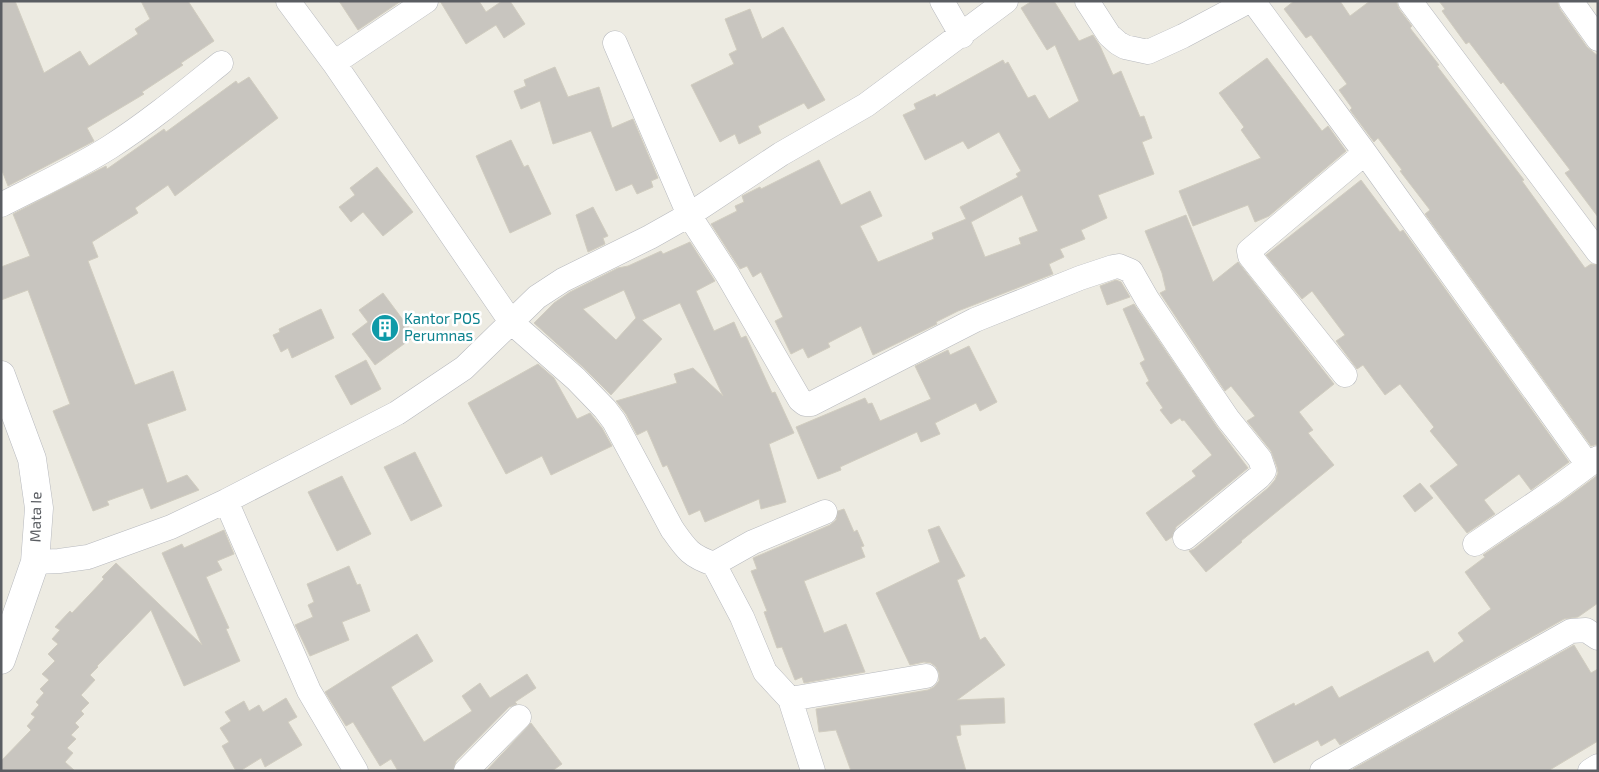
<svg xmlns="http://www.w3.org/2000/svg" width="1599" height="772" font-family="'Exo 2',sans-serif">
	<rect width="100%" height="100%" fill="#edebe2"/>
	<path fill="#c8c5bf" stroke="#d1cdc0" fill-rule="evenodd" d="M1,1H15L44,73L80,51L89,66L138,34L135,29L150,19L141,1H188L214,41L181,63L183,65L142,92L144,94L87,128L94,141L8,186L1,168Z
		M339,1H401L358,30Z
		M440,1H479L486,12L502,1H510L525,24L504,38L496,25L466,44Z
		M1032,1H1054L1079,41L1093,35L1100,46L1113,75L1121,71L1140,117L1144,116L1152,138L1142,142L1154,174L1098,195L1107,218L1081,230L1085,239L1060,249L1064,257L1049,264L1053,274L958,311L936,322L937,324L873,355L861,326L828,343L830,347L808,358L803,348L791,354L775,321L783,317L761,272L753,277L747,266L740,269L711,224L737,211L735,206L744,202L742,196L760,187L761,189L819,160L841,205L870,191L882,216L860,226L878,262L934,239L932,233L966,219L960,207L1018,177L1016,174L1021,171L999,132L968,149L963,141L925,160L903,115L916,109L914,104L935,94L936,97L1003,60L1005,64L1008,62L1028,98L1035,95L1049,119L1079,101L1055,45L1047,50L1021,8ZM1022,195L1038,231L1019,238L1021,244L985,257L971,222Z
		M1294,1H1340L1350,16L1370,1H1396L1399,9L1412,26L1410,28L1439,65L1437,66L1524,180L1522,181L1585,268L1591,264L1598,265V444L1591,446L1425,214L1430,210L1400,171L1402,170L1378,138L1374,142L1350,110L1352,108L1339,90L1347,84L1311,35L1306,38L1284,9Z
		M1439,1H1557L1560,9L1587,47L1598,56V217L1565,173L1570,170L1503,82L1501,84L1469,42L1466,44L1442,11L1445,9Z
		M750,9L762,39L783,27L825,100L808,109L804,103L758,126L761,133L739,144L735,134L720,142L691,85L734,64L729,54L737,50L725,19Z
		M1267,58L1322,131L1328,126L1346,151L1269,216L1255,222L1248,205L1193,226L1179,191L1261,158L1241,130L1244,127L1219,93Z
		M555,67L568,97L599,87L612,128L633,119L658,178L651,181L653,187L637,194L632,184L616,191L591,131L553,144L540,101L521,109L514,91L526,86L524,80Z
		M249,77L278,118L175,196L168,185L135,208L138,213L92,242L98,257L88,261L135,385L173,371L186,410L147,424L167,483L187,475L199,490L151,509L143,488L107,501L109,505L93,511L53,411L70,404L28,290L1,300V267L30,256L13,214L106,166L107,169L164,129L166,132L236,81L238,84Z
		M511,140L524,167L528,165L551,214L510,233L476,156Z
		M377,167L413,212L383,236L363,212L351,222L339,207L355,195L350,188Z
		M1361,180L1400,232L1403,230L1569,462L1531,490L1519,474L1484,500L1495,514L1467,533L1430,486L1458,465L1430,431L1434,427L1400,384L1385,395L1363,365L1357,369L1336,341L1345,335L1312,291L1302,299L1266,255Z
		M593,207L608,236L603,238L605,244L588,252L576,215Z
		M1186,215L1213,282L1238,262L1334,384L1299,412L1313,430L1308,433L1334,465L1241,541L1242,542L1206,572L1189,551L1194,549L1268,488L1275,480L1278,473L1277,467L1271,451L1247,421L1255,416L1231,386L1225,391L1160,293L1166,290L1162,273L1145,231Z
		M690,242L715,281L696,291L714,331L734,322L741,338L746,336L772,393L775,392L794,433L769,444L786,502L761,509L759,499L705,522L700,510L689,515L667,465L663,467L647,430L637,435L626,414L616,401L677,383L674,374L693,368L723,396L680,303L642,320L662,339L611,395L585,369L534,323L554,303L570,292L618,268L628,266L661,251L663,254ZM624,290L636,318L616,340L583,309Z
		M1116,280L1121,282L1130,297L1107,305L1100,286Z
		M383,293L415,336L375,365L352,334L368,322L359,310Z
		M1134,304L1217,427L1248,468L1176,527L1172,537L1166,541L1146,513L1196,476L1192,471L1212,455L1184,420L1182,421L1180,418L1171,424L1160,410L1163,408L1146,383L1149,381L1140,363L1145,360L1123,309Z
		M321,309L334,338L292,358L288,348L281,352L273,335L280,332L279,329Z
		M969,346L997,402L980,411L976,403L935,423L940,434L921,442L917,432L840,467L841,470L818,479L796,427L865,398L868,404L872,403L880,421L931,399L915,366L948,350L950,355Z
		M366,360L381,389L351,405L335,376Z
		M538,364L554,378L577,419L590,413L602,428L612,446L551,475L542,456L506,474L468,403Z
		M415,452L442,506L411,521L384,467Z
		M1598,475V603L1578,617L1564,619L1340,745L1335,738L1321,746L1318,740L1274,763L1254,724L1294,703L1295,706L1332,686L1339,698L1428,651L1434,663L1464,641L1458,633L1491,609L1465,572L1485,557L1483,555L1560,503Z
		M342,476L371,534L337,551L308,492Z
		M1420,483L1433,498L1415,512L1403,496Z
		M844,509L854,532L857,530L864,546L861,547L865,557L804,581L824,633L846,624L865,672L804,683L802,677L795,680L782,647L777,648L764,612L767,611L751,571L757,569L753,558L830,525L836,520L838,511Z
		M939,526L965,576L957,580L980,640L985,637L1005,665L957,700L1004,698L1005,723L960,725L961,735L956,736L966,771H851L836,730L819,732L816,709L928,690L934,687L939,681V673L936,667L931,663L924,662L910,665L876,593L940,562L928,530Z
		M224,530L234,554L217,561L222,570L206,577L229,628L226,629L240,661L184,686L151,610L97,666L98,667L90,675L95,680L81,695L89,703L81,711L84,714L75,723L79,727L71,735L76,739L67,748L73,753L65,762L75,771H1V761L31,730L27,726L35,717L31,714L39,705L36,702L44,693L40,689L49,680L42,674L55,661L48,654L58,644L52,639L60,630L55,627L70,611L72,613L90,594L104,579L102,577L116,563L202,645L162,553L182,544L184,548Z
		M349,566L357,585L360,584L370,611L342,622L349,640L310,656L295,625L313,617L308,605L314,602L307,584Z
		M417,634L433,661L391,687L424,742L472,711L462,696L480,683L490,698L527,674L536,688L515,702L517,704L509,707L456,761L453,771H398L391,759L380,766L353,722L346,726L325,692Z
		M1574,645L1591,673L1598,669V741L1548,771H1354L1353,769Z
		M286,698L297,717L288,722L302,745L265,767L261,758L240,771H236L222,746L229,742L220,728L231,721L225,712L244,701L249,711L259,705L263,712Z
		M531,723L562,764L552,771H486Z"/>
	<g fill="none" stroke-linecap="round" stroke-linejoin="round">
		<defs>
			<path id="minor" d="M288,1L334,63L511,322L576,379L605,409L614,421L672,529C686,549 690,556 714,564L742,617L765,672L790,699L813,771
				M942,1L962,36
				M1087,1L1109,35L1118,43L1125,47L1148,52L1183,36L1249,1
				M1253,1L1365,153L1588,465
				M1410,1L1598,252
				M1571,1L1598,39
				M615,43L689,215L727,274L800,400L805,404H811L975,320L1080,278L1113,267L1119,266L1131,271L1147,299L1204,384L1228,419L1260,459L1264,471L1259,477L1185,538
				M334,63L426,1
				M1,205C38,186 75,169 110,147C149,122 185,92 221,63
				M1345,375L1250,256L1249,251L1365,153
				M226,501L309,691L356,771
				M1475,544L1552,492L1598,458
				M35,562L59,561L88,557L171,527L226,501L397,413L464,368L537,297L563,280L650,237L689,215L781,154L866,105L1006,1
				M714,564L753,542L825,512
				M790,699L926,676
				M466,771L519,717
				M1322,771L1571,631L1586,630L1598,638
				M1590,771L1598,766"/>
			<path id="tertiary" d="M1,375L32,459L39,508L35,562L1,660"/>
		</defs>
		<use href="#minor" stroke="#b7b9be" stroke-width="25"/>
		<use href="#tertiary" stroke="#b7b9be" stroke-width="29"/>
		<use href="#minor" stroke="#fff" stroke-width="24"/>
		<use href="#tertiary" stroke="#fff" stroke-width="28"/>
	</g>
	<defs>
		<symbol id="building-disc" viewBox="-11 -11 22 22"><circle r="9.5" fill="#0f9aa8" stroke="#fff"/><path d="M-4-6H4V6H1V3H-1V6H-4ZM-2.5-4.3h1.7v1.8h-1.7ZM.8-4.3h1.7v1.8H.8ZM-2.5-1h1.7V.8h-1.7ZM.8-1h1.7V.8H.8Z" fill="#fff"/></symbol>
	</defs>
	<g fill-rule="evenodd">
		<use href="#building-disc" x="369" y="312" width="32" height="32"/>
	</g>
	<g text-anchor="middle" stroke-width="5" stroke-linejoin="round" paint-order="stroke">
		<g font-size="15" fill="#0d838f" stroke="#fff" text-anchor="start">
			<text x="404" y="324">Kantor POS<tspan x="404" dy="17">Perumnas</tspan></text>
		</g>
		<g font-size="15" fill="#5a5d62" stroke="#fff">
			<text transform="translate(36 517) rotate(-89)" y="5">Mata Ie</text>
		</g>
	</g>
	<rect width="1599" height="772" fill="none" stroke="#5a5d62" stroke-width="5"/>
</svg>
